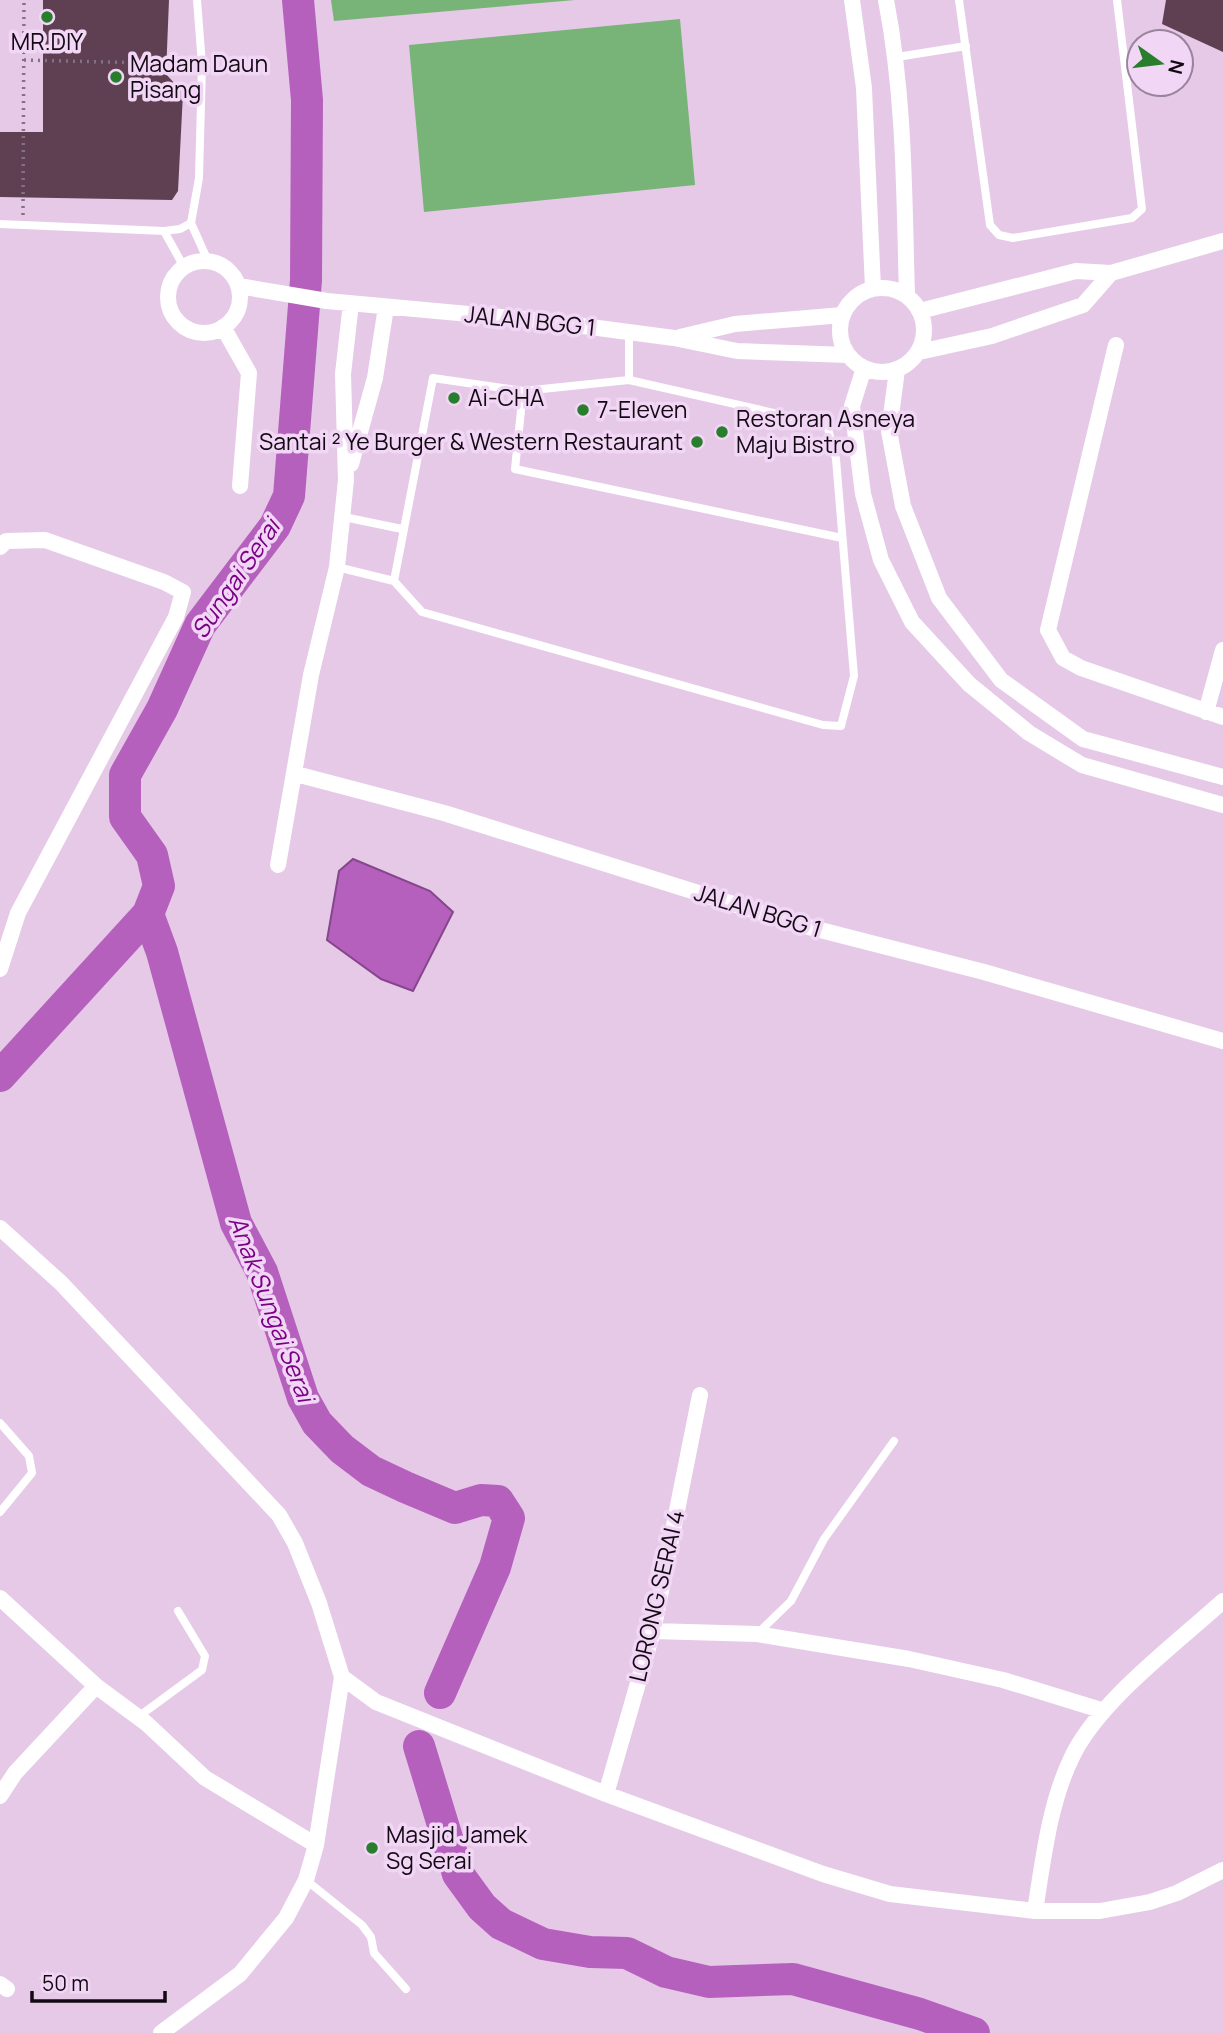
<svg xmlns="http://www.w3.org/2000/svg" width="1223" height="2033" font-family="Manrope,sans-serif">
	<rect width="100%" height="100%" fill="#e5c9e7"/>
	<path fill="#78b377" d="M331,0H575L334,21Z
		M680,19L695,185L424,212L409,45Z"/>
	<path fill="#b660be" stroke="#85468b" stroke-width="2" d="M353,859L430,891L453,912L413,991L381,979L327,940L339,871Z"/>
	<g fill="none" stroke-linecap="round" stroke-linejoin="round">
		<path stroke="#b660be" stroke-width="32" d="M148,914L162,952L236,1223L262,1272L303,1398L317,1423L342,1449L371,1471L405,1487L455,1508L481,1500L498,1501L509,1518L495,1567L440,1693
			M0,1076L148,914L159,886L152,855L125,817V775L162,709L200,625L275,526L289,496L306,280L307,100L298,0
			M419,1746L458,1874L482,1907L501,1924L543,1944L590,1952L627,1953L666,1972L709,1982L793,1979L920,2014L974,2033"/>
	</g>
	<path fill="#5f4052" d="M43,0H169L166,74L183,93L178,191L172,200L0,197V132H43Z
		M1166,0H1223V52L1162,24Z"/>
	<g fill="none" stroke-linecap="round" stroke-linejoin="round">
		<path stroke="#847185" stroke-width="3.5" stroke-dasharray="2 5" stroke-linecap="butt" d="M24,60L190,64
			M23,215L24,0"/>
		<path stroke="#fff" stroke-width="8" d="M197,0L202,65L199,178L191,223L208,261
			M959,0L990,225L999,235L1013,238L1132,218L1142,209L1117,0
			M897,57L966,46
			M0,224L164,231L184,267
			M164,231L180,229L191,223
			M629,333V380
			M523,391L515,469L842,538
			M344,517L402,529
			M337,567L394,581L422,612L823,725L841,726L854,676L836,459L827,425L629,380L523,391L433,378L394,581
			M0,1423L29,1456L32,1473L0,1512
			M757,1634L791,1601L824,1539L894,1441
			M138,1717L202,1670L205,1656L178,1611
			M306,1880L362,1925L371,1937L374,1953L406,1989"/>
		<path stroke="#fff" stroke-width="16" d="M852,0L864,88L873,288
			M886,0C905,99 904,195 907,295
			M168 297a36 36 0 1 1 72 0a36 36 0 1 1-72 0Z
			M239,286L327,301L545,321L674,338L737,351L848,355
			M840 330a42 42 0 1 1 84 0a42 42 0 1 1-84 0Z
			M920,311L1076,271L1111,273L1223,241
			M223,327L249,373L240,486
			M680,337L735,324L843,315
			M1116,345L1048,630L1063,658L1081,668L1223,717
			M919,352L992,336L1083,305L1111,273
			M864,368L852,406L863,494L881,560L912,622L969,684L1029,733L1082,765L1223,805
			M897,370L889,431L903,506L939,598L1001,680L1083,739L1223,777
			M351,464L375,378L386,307
			M0,547L6,541L45,540L164,582L183,592L176,617L18,913L0,969
			M1206,712L1223,650
			M296,774L444,813L797,924L984,972L1223,1041
			M278,865L311,675L337,567L346,480L343,374L351,303
			M0,1228L61,1283L279,1515L295,1543L319,1603L342,1677L376,1702L606,1794L823,1874L890,1894L1035,1911H1100L1150,1902L1177,1893L1223,1870
			M0,1598L96,1686L146,1723L205,1778L316,1845
			M653,1631L757,1634L909,1659L1003,1680L1104,1711
			M606,1794L653,1631L700,1395
			M0,1796L15,1773L96,1686
			M1035,1911C1043,1861 1049,1805 1071,1759C1097,1702 1176,1644 1223,1601
			M0,1984L7,1989
			M161,2033L240,1974L286,1918L306,1880L316,1845L342,1677"/>
	</g>
	<g fill="#287e2c" stroke="#f2d6f5" stroke-width="2.5">
		<circle cx="47" cy="17" r="7"/>
		<circle cx="116" cy="77" r="7"/>
		<circle cx="454" cy="398" r="7"/>
		<circle cx="583" cy="410" r="7"/>
		<circle cx="722" cy="432" r="7"/>
		<circle cx="697" cy="442" r="7"/>
		<circle cx="372" cy="1848" r="7"/>
	</g>
	<g text-anchor="middle" stroke-width="7" stroke-linejoin="round" paint-order="stroke">
		<g font-size="23" fill="#130913" stroke="#f2d6f5" text-anchor="start">
			<text x="47" y="50" text-anchor="middle">MR.DIY</text>
			<text x="130" y="72">Madam Daun<tspan x="130" dy="26">Pisang</tspan></text>
			<text x="468" y="406">Ai-CHA</text>
			<text x="597" y="418">7-Eleven</text>
			<text x="736" y="427">Restoran Asneya<tspan x="736" dy="26">Maju Bistro</tspan></text>
			<text x="683" y="450" text-anchor="end">Santai ² Ye Burger &amp; Western Restaurant</text>
			<text x="386" y="1843">Masjid Jamek<tspan x="386" dy="26">Sg Serai</tspan></text>
		</g>
		<g font-size="23" fill="#130913" stroke="#f2d6f5">
			<text transform="translate(530 321) rotate(6)" y="8">JALAN BGG 1</text>
			<text transform="translate(758 911) rotate(17)" y="8">JALAN BGG 1</text>
			<text transform="translate(657 1596) rotate(-77)" y="8">LORONG SERAI 4</text>
		</g>
		<g font-size="24" font-style="italic" fill="#790184" stroke="#f2d6f5">
			<text transform="translate(236 579) rotate(-56)" y="8">Sungai Serai</text>
			<text transform="translate(271 1309) rotate(69)" y="8">Anak Sungai Serai</text>
		</g>
	</g>
	<g transform="translate(1160 63) rotate(104)"><circle r="33" fill="#f2d6f5" stroke="#99849b" stroke-width="2"/>
	<path d="M0-5L12 26L0 18L-12 26Z" fill="#287e2c"/>
	<text y="-10" font-size="19" font-weight="bold" text-anchor="middle" fill="#130913">N</text>
	</g>
	<path d="M32 1991v10h133v-10" fill="none" stroke="#130913" stroke-width="3.5"/>
	<text x="42" y="1991" font-size="21" fill="#130913" stroke="#f2d6f5" stroke-width="5" paint-order="stroke">50 m</text>
</svg>
